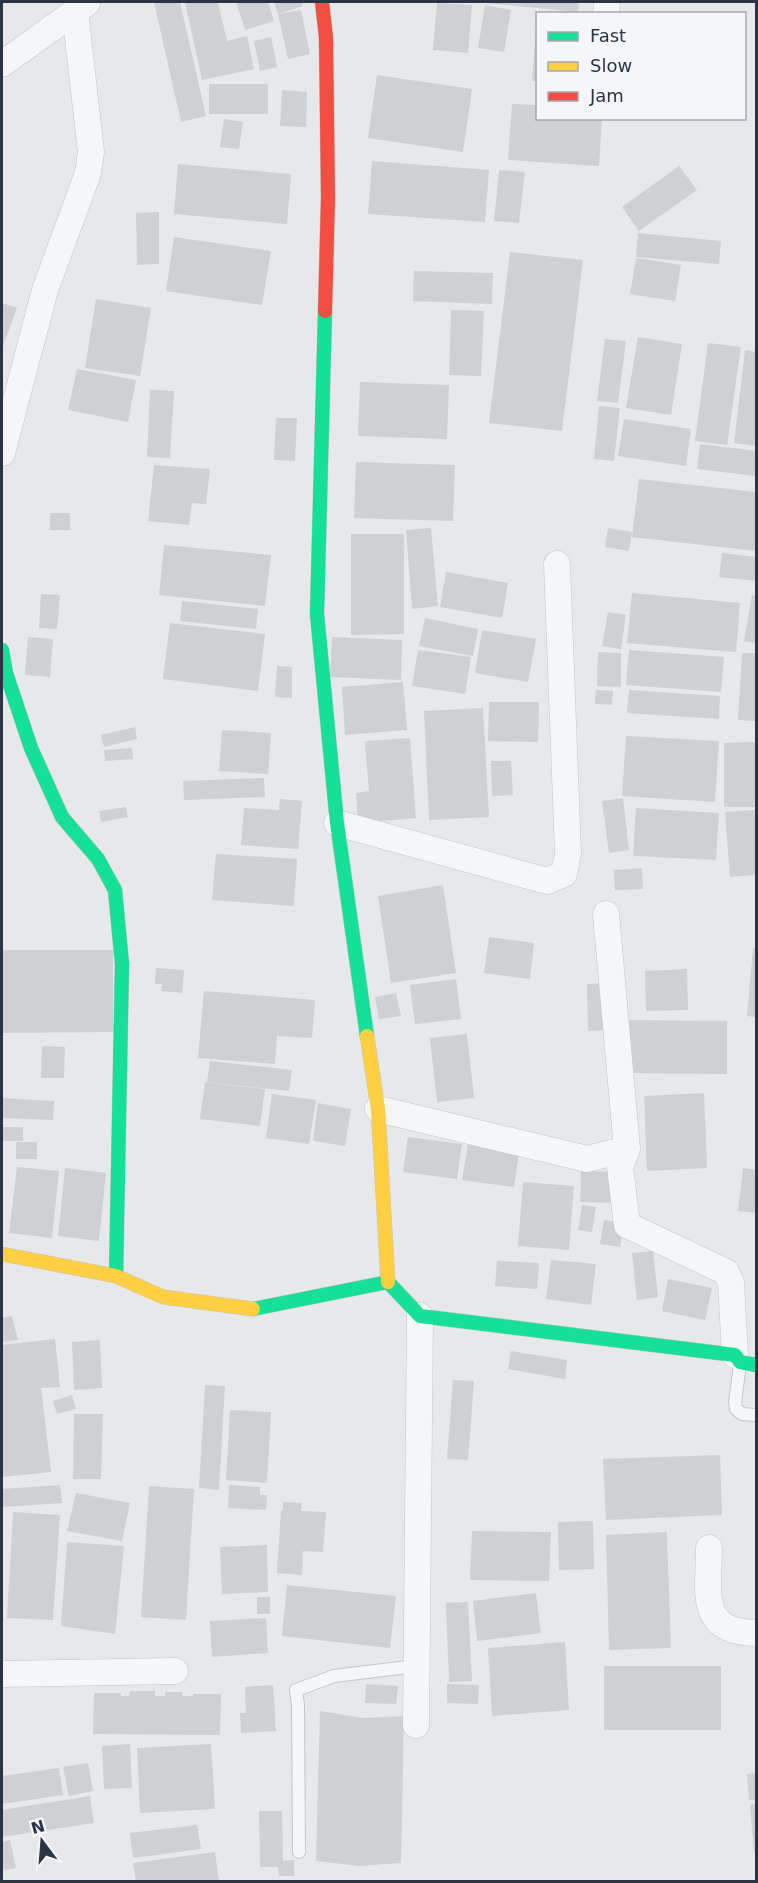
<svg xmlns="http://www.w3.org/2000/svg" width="758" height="1883" font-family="'DejaVu Sans',sans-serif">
	<rect width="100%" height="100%" fill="#e6e8ea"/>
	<path fill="#ced0d3" d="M154,2H180L206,116L181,122Z
		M185,2H218L227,41L247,36L254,69L202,80Z
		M236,2H268L274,21L245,30Z
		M274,2H302L303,6L278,14Z
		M485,2H579L578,12L485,3Z
		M437,3L472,5L468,53L433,50Z
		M485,5L511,10L504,52L478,48Z
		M301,10L310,54L288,59L278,14Z
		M536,28H538V81H532Z
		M271,37L277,67L260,71L254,41Z
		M377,75L472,89L463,152L368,138Z
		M209,84H268V114H209Z
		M282,90L307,92L306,127L280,126Z
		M512,104L538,105V118H602L599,166L508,160Z
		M224,119L243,122L239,149L220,147Z
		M372,161L489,170L485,222L368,214Z
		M178,164L291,174L287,224L174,214Z
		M679,166L697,190L639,231L622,207Z
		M499,170L525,172L519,223L494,221Z
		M159,212V264L137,265L136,213Z
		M638,233L721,241L719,264L636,257Z
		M174,237L271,251L262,305L166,291Z
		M510,252L583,260L562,431L489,423Z
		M636,258L681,265L675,301L630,294Z
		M414,271L493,273L492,304L413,301Z
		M96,299L151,308L140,376L85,368Z
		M2,303L17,308L2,349Z
		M451,310L484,311L481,376L449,375Z
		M638,337L682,344L671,415L626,408Z
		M605,339L626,341L618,403L597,401Z
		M708,343L741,347L727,445L695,441Z
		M745,350L756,352V446L734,443Z
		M77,369L136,380L128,422L68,410Z
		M360,382L449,385L447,439L358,436Z
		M150,390L174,391L170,458L147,457Z
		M599,406L620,408L614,461L594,459Z
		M276,418H297L295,461L274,460Z
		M624,419L691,429L686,466L618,456Z
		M700,444L756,451V476L697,469Z
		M356,462L455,465L453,521L354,518Z
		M154,465L210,469L206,504L192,503L189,525L148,521Z
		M639,479L756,492V551L632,537Z
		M50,513H70V530H50Z
		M431,528L438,606L412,609L406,530Z
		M608,528L632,532L629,551L605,547Z
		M351,534H404V634L351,635Z
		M164,545L271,555L265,606L159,595Z
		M722,553L756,557V581L719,577Z
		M446,572L508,583L502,618L440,607Z
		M632,593L740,603L736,652L627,643Z
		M41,594L60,595L57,629L39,628Z
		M752,595L756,596V643L744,641Z
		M182,601L258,609L256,629L180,621Z
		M608,612L626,615L621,649L602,646Z
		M425,618L478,629L473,656L419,646Z
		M170,623L265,634L258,691L163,679Z
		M482,630L536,639L528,682L475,673Z
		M28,637L53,639L50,677L25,675Z
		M332,637L402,640L401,680L330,677Z
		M418,650L471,657L465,694L412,686Z
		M629,650L724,657L721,692L626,685Z
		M598,652L621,653V687L597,686Z
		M742,653H756L755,721L738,720Z
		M277,666L292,667V698L275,697Z
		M403,682L407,730L345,735L342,687Z
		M596,690L613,691L612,705L595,704Z
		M629,690L720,696L719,719L627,713Z
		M489,702H539L538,742L488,741Z
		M483,708L489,817L429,820L424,711Z
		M135,727L137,739L104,747L101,735Z
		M222,730L271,733L268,774L219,771Z
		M626,736L719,741L715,802L622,796Z
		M410,738L416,818L358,823L356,793L369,791L365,741Z
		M755,742V807H724V743Z
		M132,748L133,759L105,761L104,750Z
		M491,761H511L513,795L492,796Z
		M264,778L265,797L184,800L183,781Z
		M623,798L629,850L609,853L602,801Z
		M280,799L302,801L298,849L241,845L244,808L279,810Z
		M126,807L128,817L101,822L99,811Z
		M636,808L719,813L716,860L633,856Z
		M755,810L756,875L730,877L725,812Z
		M216,854L297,859L294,906L212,900Z
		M642,868L643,889L615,890L614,870Z
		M443,885L456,973L391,983L378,896Z
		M489,937L534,943L530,979L484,973Z
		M753,948L756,949V1017L747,1016Z
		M2,950H113V1032L2,1033Z
		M156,968L184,970L182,993L161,991L162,984H155Z
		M687,969L688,1010L646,1011L645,971Z
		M456,979L461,1019L415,1024L410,985Z
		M607,983L608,1030L588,1031L587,984Z
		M204,991L315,1000L312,1038L277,1036L275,1064L198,1058Z
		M396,993L401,1016L379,1019L375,997Z
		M624,1020L727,1021V1074L623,1073Z
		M467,1034L474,1098L437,1102L430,1038Z
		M42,1046L65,1047L64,1078H41Z
		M210,1061L292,1070L289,1091L207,1082Z
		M205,1082L265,1089L260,1126L200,1119Z
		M704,1093L707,1168L647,1171L644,1096Z
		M272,1094L316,1100L309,1144L266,1138Z
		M2,1098L54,1101L53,1120L2,1118Z
		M318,1103L351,1109L345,1146L313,1141Z
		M2,1127H23V1141H2Z
		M408,1137L462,1144L457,1179L403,1172Z
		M16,1142H37V1159H16Z
		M468,1145L519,1153L514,1187L462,1180Z
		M17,1167L59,1171L52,1238L9,1233Z
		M65,1168L106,1173L99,1241L58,1236Z
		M743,1168L756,1170V1213L738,1211Z
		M581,1171L617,1172L615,1203L580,1202Z
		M523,1182L574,1186L569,1250L518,1246Z
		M582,1205L596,1207L592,1232L578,1230Z
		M604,1220L624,1223L620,1247L600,1244Z
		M653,1251L658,1297L637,1300L632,1253Z
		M551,1260L596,1264L591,1305L546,1299Z
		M497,1261L539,1263L537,1289L495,1286Z
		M668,1279L712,1288L705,1320L662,1311Z
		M12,1316L18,1340L2,1342V1318Z
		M55,1339L60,1387L41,1388L51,1472L2,1477V1345Z
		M100,1340L102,1388L74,1390L72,1342Z
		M511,1351L567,1360L565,1379L508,1369Z
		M453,1380L474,1381L468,1460L447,1459Z
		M205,1385L225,1386L219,1490L199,1488Z
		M72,1395L76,1409L57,1414L53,1401Z
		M230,1410L271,1412L267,1483L226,1480Z
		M74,1414H103L101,1479H73Z
		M720,1455L722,1515L606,1520L603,1459Z
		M60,1485L62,1503L3,1507L2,1489Z
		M229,1485L260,1487V1495H267L266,1510L228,1508Z
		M149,1486L194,1489L186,1620L141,1617Z
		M76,1493L130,1503L122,1541L67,1531Z
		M283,1502L302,1503L301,1511L326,1512L323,1552L303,1551L302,1575L277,1573L281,1510L283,1511Z
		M13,1512L60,1515L53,1620L7,1618Z
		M593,1521L594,1569L559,1570L558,1522Z
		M472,1531L551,1532L549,1581L470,1580Z
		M667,1532L671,1648L609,1650L606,1535Z
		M67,1542L124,1546L115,1634L61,1626Z
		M267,1545L268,1592L222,1594L220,1547Z
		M287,1585L396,1596L390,1648L282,1636Z
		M536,1593L541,1633L477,1641L473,1601Z
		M257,1597H270V1614H257Z
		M468,1602L472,1681L449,1682L446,1603Z
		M266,1618L268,1653L212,1657L210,1621Z
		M565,1642L569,1710L492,1716L488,1648Z
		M604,1666H721V1730H604Z
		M366,1684L398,1686L396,1704L365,1703Z
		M447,1684L479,1685L478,1704L447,1703Z
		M273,1685L276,1731L241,1733L240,1713H246L245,1687Z
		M130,1691H155V1696H165V1692H182V1696H193V1694H221L220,1735L93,1734L94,1693H121V1696H129Z
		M320,1711L363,1718L404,1716L401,1863L360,1866L316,1861Z
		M130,1744L132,1788L104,1789L102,1746Z
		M211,1744L215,1809L140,1813L137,1748Z
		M88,1763L93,1791L69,1796L63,1767Z
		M59,1768L63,1795L2,1804V1776Z
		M756,1773V1800H749L747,1774Z
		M90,1796L94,1823L2,1837V1810Z
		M756,1804V1853H754L750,1805Z
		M259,1811H282L283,1861L294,1860V1876H279L278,1867H260Z
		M197,1825L201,1849L133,1858L130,1833Z
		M10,1840L16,1868L4,1870L2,1858V1842Z
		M215,1852L219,1882H136L133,1863Z"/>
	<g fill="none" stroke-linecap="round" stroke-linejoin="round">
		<defs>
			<path id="lane" d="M740,1364L735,1402L736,1409L742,1414L756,1415
				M299,1852L298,1705L296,1690L334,1676L416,1666"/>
			<path id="street" d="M606,14L607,2
				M2,64L87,3
				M2,453L45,290L88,173L91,152L75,11
				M337,823L547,881L564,874L568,853L557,564
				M606,914L627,1149L620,1167L627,1225L726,1272L731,1283L735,1355
				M378,1109L587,1159L627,1149
				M709,1548C709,1592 697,1632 756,1633
				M2,1674L175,1671
				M416,1725L420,1316"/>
			<path id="fast" d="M325,311L317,614L337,823L367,1036
				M2,650L6,673L31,748L62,817L98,859L115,890L122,964L116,1276
				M253,1309L388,1282L420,1316L735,1355L740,1362L756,1365"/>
			<path id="slow" d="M367,1036L378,1109L388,1282
				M2,1254L116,1276L163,1297L253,1309"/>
			<path id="jam" d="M322,2L326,38L328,197L325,311"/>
		</defs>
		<use href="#lane" stroke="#c4c6c8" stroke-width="14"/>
		<use href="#street" stroke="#c4c6c8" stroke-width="27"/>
		<use href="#fast" stroke="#c4c6c8" stroke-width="15"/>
		<use href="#slow" stroke="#c4c6c8" stroke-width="15"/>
		<use href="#jam" stroke="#c4c6c8" stroke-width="15"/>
		<use href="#lane" stroke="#f5f6f7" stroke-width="12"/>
		<use href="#street" stroke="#f5f6f7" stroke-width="26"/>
		<use href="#fast" stroke="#16e098" stroke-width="14"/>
		<use href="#slow" stroke="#ffcf43" stroke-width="14"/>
		<use href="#jam" stroke="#f24e42" stroke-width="14"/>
	</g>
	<rect width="758" height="1883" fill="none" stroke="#2b3445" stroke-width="6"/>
	<rect x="536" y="12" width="210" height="108" fill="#f4f6f9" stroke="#a4a8b1" stroke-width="1.5"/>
	<rect x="548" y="32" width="30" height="9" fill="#16e098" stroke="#a4a8b1" stroke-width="1.5"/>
	<text x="590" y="42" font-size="18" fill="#2b3445">Fast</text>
	<rect x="548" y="62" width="30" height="9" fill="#ffcf43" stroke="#a4a8b1" stroke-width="1.5"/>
	<text x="590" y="72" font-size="18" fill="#2b3445">Slow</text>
	<rect x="548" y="92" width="30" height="9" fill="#f24e42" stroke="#a4a8b1" stroke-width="1.5"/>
	<text x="590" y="102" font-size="18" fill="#2b3445">Jam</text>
	<g transform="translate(42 1841) rotate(344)" stroke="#f4f6f9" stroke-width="4.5" paint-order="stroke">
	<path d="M0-4.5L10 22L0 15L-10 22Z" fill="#2b3445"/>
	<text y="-9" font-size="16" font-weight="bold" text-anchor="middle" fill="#2b3445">N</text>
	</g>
</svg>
